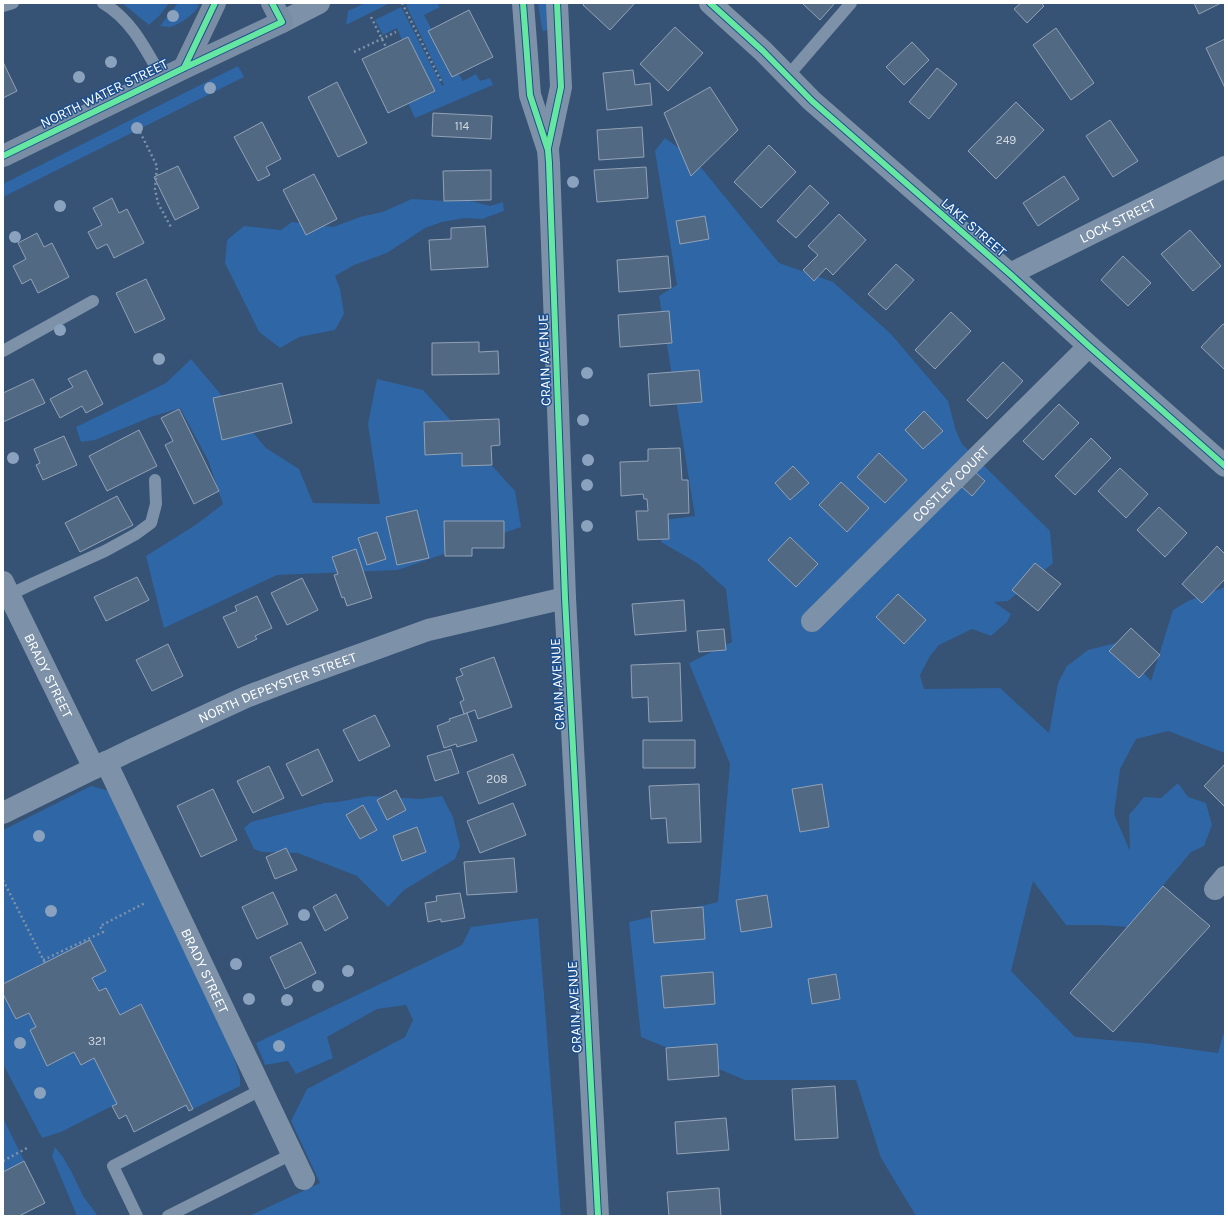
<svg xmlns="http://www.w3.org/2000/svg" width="1228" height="1219" font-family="Karla,sans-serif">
	<rect width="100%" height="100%" fill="#365274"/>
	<path fill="#2f66a5" d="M122,3H169L160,15L149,25Z
		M178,3H196L199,6C194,14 182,23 173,26C169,28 164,26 160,26Z
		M365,3H390L346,25L348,11Z
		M410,3H437L440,7L424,15L432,30L429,32L452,77L459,74L463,81L476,74L480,81L490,78L493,85L415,118L408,103L434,90L408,37L402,40L397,28L383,35L375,20L401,7L442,86L444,84L406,5Z
		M538,3H549L548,30L543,31L542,29Z
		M238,66L244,77L3,197V184Z
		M665,138L694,159L779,263L833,282L891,334L948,401L956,431L962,444L1050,531L1053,563L1008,601L994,602L1011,614L1007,622L991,636L972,629L939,645L930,656L920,675L924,689L1000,688L1049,733L1058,683L1067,666L1088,650L1116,643L1151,681L1173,610L1188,601L1225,587V753L1168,731L1136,739L1120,769L1114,814L1130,851L1129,815L1144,797L1161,798L1178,783L1188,797L1206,803L1212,825L1204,846L1191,852L1128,927L1102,925H1066L1033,881L1011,971L1075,1037L1144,1043L1218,1053L1223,1035L1225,1034V1216H916L881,1158L856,1080H745L641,1037L629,922L718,902L730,764L689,663L732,642L726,589L697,563L661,542L663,520L695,516L659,296L677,285L655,151Z
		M412,199L444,201L467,200L490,206L503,202L504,211L482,219L465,218L442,222L425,228L387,253L354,265L335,276L340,289L344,314L335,330L299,337L280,348L259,332L225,263L227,240L244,226L281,230L292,222L333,227L360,217L382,212Z
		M191,359L266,448L299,469L313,503L380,504L368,424L377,379L423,390L515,491L521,527L398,570L277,575L164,628L146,556L197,524L223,504L208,460L180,408L151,417L95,440L81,442L76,427L166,383Z
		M91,786L110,791L230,1043L240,1077V1086L189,1111L186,1106L134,1132L126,1115L112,1106L61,1132L42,1138L3,1064V830Z
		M369,796L421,799L442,796L453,817L460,846L455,859L404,890L388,907L357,876L298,853L262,852L254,849L244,828L251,822L324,803L338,802Z
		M538,918L561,1216H249L320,1183L291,1121L307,1089L405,1037L413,1020L406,1005L377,1009L327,1037L333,1058L296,1074L288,1061L265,1065L256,1043L462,945L471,927Z
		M3,1118L45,1203L19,1216H3Z
		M55,1147L63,1157L72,1173L83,1196L98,1216H77L52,1156Z"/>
	<path fill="#526984" stroke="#92a2b6" d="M585,3H635L610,30L583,5Z
		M802,3H835L820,20Z
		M1021,3H1041L1044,6L1027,23L1014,9Z
		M1194,3H1221L1199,14Z
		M469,10L493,57L452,77L428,31Z
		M675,27L703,53L668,91L640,64Z
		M1056,28L1094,83L1071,100L1033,45Z
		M408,37L435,91L388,113L362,59Z
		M1225,39V88L1206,48Z
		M912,42L929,60L904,85L886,67Z
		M3,62L17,91L3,98Z
		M937,68L957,84L929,119L909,102Z
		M633,70L635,85L650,83L652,105L607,110L603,73Z
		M337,82L367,143L338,157L308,97Z
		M710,87L738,130L691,176L664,113Z
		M1016,102L1044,130L996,179L968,151Z
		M433,113L492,116L491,139L432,136Z
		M1110,120L1138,161L1113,177L1086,136Z
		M262,122L281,159L266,167L270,175L258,181L234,137Z
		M642,127L644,157L599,160L597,130Z
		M769,145L796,172L761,208L734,182Z
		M178,166L199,208L175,220L154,177Z
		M646,167L648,198L597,202L594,170Z
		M491,170V200L444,201L443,171Z
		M314,174L337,219L306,235L283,190Z
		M1064,176L1079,199L1038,226L1023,203Z
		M810,185L829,203L796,238L777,221Z
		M112,198L119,213L127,209L144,243L114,258L107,244L97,249L88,232L102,225L93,208Z
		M839,214L866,240L833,275L826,268L814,281L803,270L818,255L808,246Z
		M705,216L709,239L680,244L676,221Z
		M485,226L488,267L431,270L429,240L451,239V228Z
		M1190,230L1221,266L1193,291L1161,254Z
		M37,233L44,247L52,243L69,277L38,293L31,279L22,284L13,266L26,259L18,243Z
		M668,256L671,288L619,292L617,260Z
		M1123,256L1151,283L1128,306L1101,280Z
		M896,264L914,280L886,310L868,294Z
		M146,279L165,319L135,333L116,293Z
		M669,311L672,343L620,347L618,315Z
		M951,312L971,331L935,369L915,350Z
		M1223,324L1225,325V370L1201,347Z
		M479,342V352L498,351L499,374L432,375V343Z
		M1003,362L1023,381L987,419L967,400Z
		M86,370L103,404L86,413L82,406L60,418L50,399L73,387L68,379Z
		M699,370L702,402L650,406L648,374Z
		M33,379L45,403L3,422V393Z
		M282,383L292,423L222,440L213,398Z
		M1059,404L1079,423L1043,460L1023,441Z
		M179,409L219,491L194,504L165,445L173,441L161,418Z
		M924,411L943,431L923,449L905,430Z
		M499,419L500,445L491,446L492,465L462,466V453L425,455L424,422Z
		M139,430L157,466L107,491L89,456Z
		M64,436L77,465L43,480L36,465L40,463L34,449Z
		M1091,438L1111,458L1075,495L1055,476Z
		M680,448L682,480H688L689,513L668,514L669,539L638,540L636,511H648L647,499H644L643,494L621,496L620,462L648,461V449Z
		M879,453L907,480L885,503L857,477Z
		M793,466L809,483L790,500L775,483Z
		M1120,468L1148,494L1126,518L1098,491Z
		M975,472L985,481L972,496L962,487Z
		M841,482L869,508L847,532L819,505Z
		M117,496L133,525L80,552L65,523Z
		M1159,507L1187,533L1165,557L1137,530Z
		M417,510L429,558L397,565L386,517Z
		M444,521H504V548H472V556H445Z
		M377,532L386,559L367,565L358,538Z
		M790,537L818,564L796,587L768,560Z
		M1217,546L1225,554V579L1202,603L1182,584Z
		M356,549L372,598L347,606L344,597L342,598L334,575L338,574L332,557Z
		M1035,563L1061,584L1038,611L1012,590Z
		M137,577L149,600L106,621L94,597Z
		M302,578L318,610L287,625L271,593Z
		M898,594L926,620L904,644L876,617Z
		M257,596L272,628L255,636L257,639L238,648L223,617L237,611L235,606Z
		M684,600L686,631L635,635L632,604Z
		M1131,628L1160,655L1139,678L1109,651Z
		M724,629L726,650L699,652L697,631Z
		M168,644L183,676L152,691L136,660Z
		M494,657L512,707L478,719L475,710L464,714L460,702L464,700L456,678L463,675L460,669Z
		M680,663L682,721L649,722L648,697L632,698L631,665Z
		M467,713L477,741L457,747L456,744L444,748L437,726L450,721L449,719Z
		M375,715L390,746L359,761L343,730Z
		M643,740H695V768H643Z
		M318,749L333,781L302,796L286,764Z
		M451,749L459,773L435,781L427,756Z
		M513,754L526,785L479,804L467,772Z
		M1225,764V805L1224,806L1204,786Z
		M269,766L284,798L253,813L237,781Z
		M699,784L701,842L668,843L666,818L651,819L649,786Z
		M822,784L829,827L800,832L792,789Z
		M213,789L237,840L201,857L177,806Z
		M396,790L406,810L387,820L377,800Z
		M513,803L526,835L480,853L467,821Z
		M363,805L377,830L360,839L346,815Z
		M417,827L426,852L402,861L393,836Z
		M286,848L297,870L275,879L266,857Z
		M514,858L517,892L467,895L464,862Z
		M1163,886L1210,926L1113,1032L1070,993Z
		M273,892L288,924L257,939L242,907Z
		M460,893L465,918L441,922V919L428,922L425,903L437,901L436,896Z
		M336,894L348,918L325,931L313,907Z
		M767,895L772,927L741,932L736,900Z
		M703,907L705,939L654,943L651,911Z
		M90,940L106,971L92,978L99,991L106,988L120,1015L141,1004L193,1109L189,1111L186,1105L134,1132L126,1115L119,1119L112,1106L117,1104L94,1058L81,1065L74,1052L47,1066L30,1030L36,1027L29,1013L16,1019L3,994V984Z
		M301,942L316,973L285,989L270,957Z
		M713,972L715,1004L664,1008L661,976Z
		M836,974L840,999L812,1004L808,979Z
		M717,1044L719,1076L668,1080L666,1048Z
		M835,1086L838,1138L795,1140L792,1089Z
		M726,1118L729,1150L677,1154L675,1122Z
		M24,1161L45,1203L19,1216H3V1172Z
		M719,1188L721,1216H669L667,1192Z"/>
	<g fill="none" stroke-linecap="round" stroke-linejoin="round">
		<path stroke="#7d92a8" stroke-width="2.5" stroke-dasharray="2 3" stroke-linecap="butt" d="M402,3L442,83
			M371,17L386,47
			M354,52L396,32
			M140,132L157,166L155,189L158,203L172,229
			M3,880L45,963
			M43,960L103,932L100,926L145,903
			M3,1161L29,1147"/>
		<path stroke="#7d92a8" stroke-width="12" d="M103,3C132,20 146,50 162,78
			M3,6L13,3
			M787,77L851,3
			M3,351L93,301
			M9,595L34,583L105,551L136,534L151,523L156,504L155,480
			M137,1216L113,1166L261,1090
			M168,1216L292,1154"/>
		<g stroke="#7d92a8" stroke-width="22">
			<path d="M523,3L530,95L548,150L549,163L565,598L598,1216"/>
			<path d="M548,148L561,87L557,3"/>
			<path id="s1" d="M1010,274L1225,167"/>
			<path id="s2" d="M3,582L94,768"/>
			<path id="s3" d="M812,621L1089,346"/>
			<path id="s4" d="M106,762L304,1179"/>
			<path id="s5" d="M3,813L129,751L246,697L298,677L428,630L565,598"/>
			<path d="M1215,889L1225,877"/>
		</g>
		<path stroke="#7d92a8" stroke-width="22" d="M710,3L763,51L812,101L1010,274L1089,346L1225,466
			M282,22L319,3"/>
		<path stroke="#798da4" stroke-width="22" d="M184,68L215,3
			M3,156L184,68L282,22L272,3"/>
		<defs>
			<path id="cycleway" d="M523,3L530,95L548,150L549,163L565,598L598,1216
				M710,3L763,51L812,101L1010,274L1089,346L1225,466
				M184,68L215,3
				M548,148L561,87L557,3
				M3,156L184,68L282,22L272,3"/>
		</defs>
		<use href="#cycleway" stroke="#1b4f8f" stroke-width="8"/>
		<use href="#cycleway" stroke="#66e7a1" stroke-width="6"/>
	</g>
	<g fill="#8aa2be">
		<circle cx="173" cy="16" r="6"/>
		<circle cx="111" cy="62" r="6"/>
		<circle cx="79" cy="77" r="6"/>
		<circle cx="210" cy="88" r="6"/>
		<circle cx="137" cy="128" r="6"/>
		<circle cx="573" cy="182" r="6"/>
		<circle cx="60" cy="206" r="6"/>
		<circle cx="15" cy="237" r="6"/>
		<circle cx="60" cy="330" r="6"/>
		<circle cx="159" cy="359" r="6"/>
		<circle cx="587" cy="373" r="6"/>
		<circle cx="583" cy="420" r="6"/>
		<circle cx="13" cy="458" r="6"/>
		<circle cx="588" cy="460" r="6"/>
		<circle cx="587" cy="485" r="6"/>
		<circle cx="587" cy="526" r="6"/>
		<circle cx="39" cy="836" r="6"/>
		<circle cx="51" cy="911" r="6"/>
		<circle cx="304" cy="915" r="6"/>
		<circle cx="236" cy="964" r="6"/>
		<circle cx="348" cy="971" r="6"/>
		<circle cx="318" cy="986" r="6"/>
		<circle cx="249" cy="999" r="6"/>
		<circle cx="287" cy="1000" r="6"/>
		<circle cx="20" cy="1043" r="6"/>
		<circle cx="279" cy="1046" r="6"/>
		<circle cx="40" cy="1093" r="6"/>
	</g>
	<g text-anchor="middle" stroke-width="3" stroke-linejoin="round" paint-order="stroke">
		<g font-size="12" fill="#d4dae0">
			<text x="462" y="130">114</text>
			<text x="1006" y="144">249</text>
			<text x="497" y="783">208</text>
			<text x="97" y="1045">321</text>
		</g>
		<g font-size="14" fill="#fff" stroke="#1b4f8f">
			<text transform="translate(104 93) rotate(-26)" y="5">NORTH WATER STREET</text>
			<text dy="5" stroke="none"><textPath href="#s1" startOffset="120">LOCK STREET</textPath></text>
			<text transform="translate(974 227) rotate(41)" y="5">LAKE STREET</text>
			<text transform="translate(544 360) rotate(-92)" y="5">CRAIN AVENUE</text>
			<text dy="5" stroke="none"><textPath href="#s3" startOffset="195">COSTLEY COURT</textPath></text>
			<text dy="5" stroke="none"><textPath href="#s2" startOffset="104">BRADY STREET</textPath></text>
			<text transform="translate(557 684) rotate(-93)" y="5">CRAIN AVENUE</text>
			<text dy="5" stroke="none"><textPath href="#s5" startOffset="302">NORTH DEPEYSTER STREET</textPath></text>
			<text dy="5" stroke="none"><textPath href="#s4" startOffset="231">BRADY STREET</textPath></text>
			<text transform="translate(574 1007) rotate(-93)" y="5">CRAIN AVENUE</text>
		</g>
	</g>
	<rect width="1228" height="1219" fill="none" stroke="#ffffff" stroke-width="8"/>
</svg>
